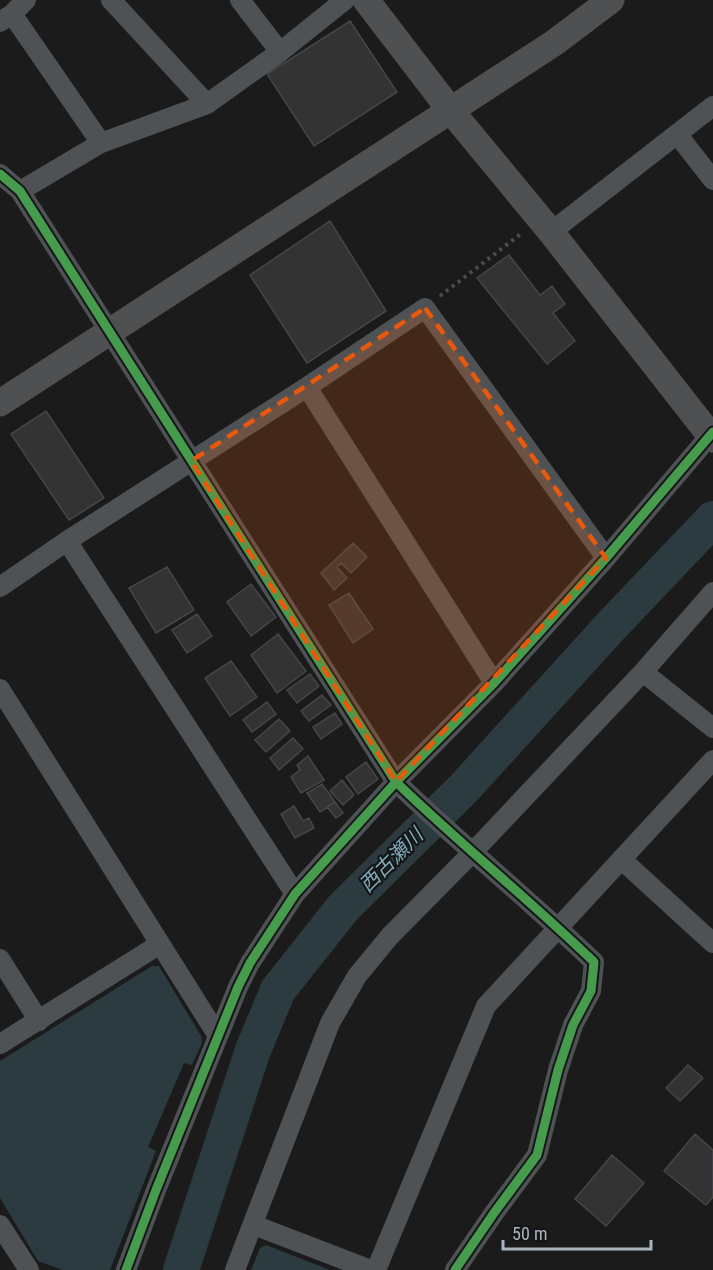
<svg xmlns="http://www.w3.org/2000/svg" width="713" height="1270" font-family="'Roboto Condensed','Noto Sans JP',sans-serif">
	<rect width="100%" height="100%" fill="#1b1b1c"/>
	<path fill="#2c3b3f" d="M152,966H159L201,1036L202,1043L192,1065L184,1063L148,1147L156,1151L110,1270H63L38,1261L0,1198V1061Z
		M266,1245L330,1270H251L260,1248Z"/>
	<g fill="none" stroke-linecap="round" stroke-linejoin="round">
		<path stroke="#2c3b3f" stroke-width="36" d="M181,1270L253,1050L278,990L343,908L465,787L612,625L713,519"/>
	</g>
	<path fill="#333334" stroke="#444648" stroke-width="1.5" d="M350,21L397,92L314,146L267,74Z
		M330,221L386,311L307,363L250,275Z
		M509,255L540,295L552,286L565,304L553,313L575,341L547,364L477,278Z
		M46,411L104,498L69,520L11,434Z
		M353,543L367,557L351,573L341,563L337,567L347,578L334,590L321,573Z
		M167,567L194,610L156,633L129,588Z
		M251,584L276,617L251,636L227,602Z
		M349,593L373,629L353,643L329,605Z
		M197,614L212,636L187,653L172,630Z
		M278,634L306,671L277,693L251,655Z
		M231,661L257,697L230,716L205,678Z
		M310,674L319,686L297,703L287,690Z
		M322,695L331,705L309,721L301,711Z
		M267,702L276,714L252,732L243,720Z
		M335,713L342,724L321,739L313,727Z
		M279,719L290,731L266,752L255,740Z
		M293,738L303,749L279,770L270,758Z
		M308,756L324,780L301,793L291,777L300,770L297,765Z
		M366,762L378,779L358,794L346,777Z
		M342,780L354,795L343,805L330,791Z
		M322,784L335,802L320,812L307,793Z
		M335,802L343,813L336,818L327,807Z
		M294,806L303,821L309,818L314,828L295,838L281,814Z
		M688,1065L703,1078L680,1101L666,1088Z
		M695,1134L713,1150V1197L706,1205L664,1171Z
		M612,1155L644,1183L606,1226L575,1199Z"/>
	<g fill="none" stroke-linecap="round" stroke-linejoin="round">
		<path stroke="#4b4d4f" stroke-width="4" stroke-dasharray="3 4.5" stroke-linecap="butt" d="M440,296L522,233"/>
		<path stroke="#4f5255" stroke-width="20" d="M111,0L207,104
			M240,0L280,52
			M12,14L101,143
			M0,22L12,14L26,0
			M677,134L713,180
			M0,174L20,191L396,782C460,844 530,900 594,962L591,991L573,1025L558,1070L537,1155L494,1213L455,1270
			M20,191L101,143L207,104L280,52L345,0
			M551,232L713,106
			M307,387L494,683
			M67,541L295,894
			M0,587L67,541L307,387L425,308L606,558
			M643,672L713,728
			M0,689L218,1036
			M621,859L713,943
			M0,959L39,1021
			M0,1044L160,944
			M0,1225L29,1270
			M254,1225L371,1270
			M126,1270L156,1190L238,987L250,963L295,894L396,782L494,683L606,558L713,432
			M235,1270L330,1023L357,976L390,936L472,853L643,672L713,592
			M376,1270L486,1006L713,760"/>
		<path stroke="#4e5052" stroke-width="27" d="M366,0L451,111L551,232L713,439
			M0,403L554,43L611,0"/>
		<defs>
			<path id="cycleway" d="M0,174L20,191L396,782C460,844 530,900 594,962L591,991L573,1025L558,1070L537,1155L494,1213L455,1270
				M126,1270L156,1190L238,987L250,963L295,894L396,782L494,683L606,558L713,432"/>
		</defs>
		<use href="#cycleway" stroke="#151618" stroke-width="13"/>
		<use href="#cycleway" stroke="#469c4c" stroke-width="9"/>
	</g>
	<path fill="#e8590c" fill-opacity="0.2" stroke="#e8590c" stroke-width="4.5" stroke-dasharray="12 8" stroke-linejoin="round" d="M425,308L606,558L396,782L191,461Z"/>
	<g text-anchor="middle" stroke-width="4.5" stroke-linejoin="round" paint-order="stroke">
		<g font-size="20" font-style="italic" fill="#80acbb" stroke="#151618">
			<text transform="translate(391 860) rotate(-45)" y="7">西古瀬川</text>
		</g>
	</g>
	<path d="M503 1240v9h148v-9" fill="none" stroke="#acb5bd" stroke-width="3"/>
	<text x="512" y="1240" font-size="18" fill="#acb5bd" stroke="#151618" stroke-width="4.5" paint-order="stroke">50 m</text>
</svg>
